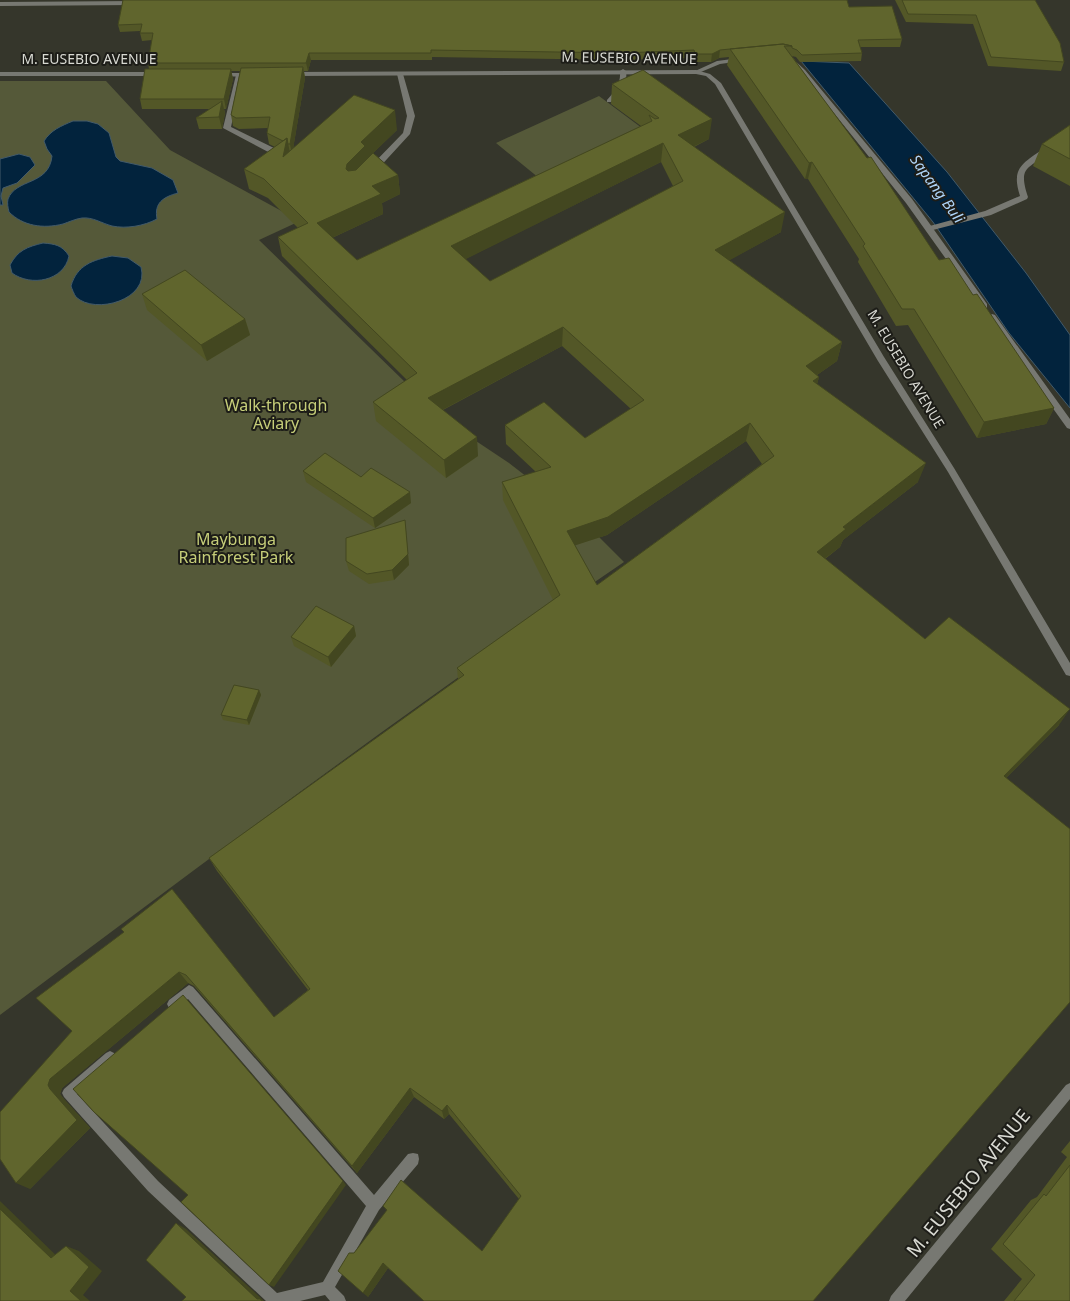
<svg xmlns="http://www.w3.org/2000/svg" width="1070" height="1301" font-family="'Noto Sans',sans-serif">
	<rect width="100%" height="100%" fill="#35362b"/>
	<path fill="#555939" d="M0,81H106L170,150L300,221L259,240L443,419L509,463L580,518L624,562C412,706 206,861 0,1015Z
		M599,96L654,137L550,187L496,143Z"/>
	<path fill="#02233d" stroke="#425a6a" d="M801,61L849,63L947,172L1026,273L1070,335V408L1009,333L933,222Z
		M73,121H87L98,124L109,133L116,157L120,161L152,168L173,180L178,193C163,197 154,203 157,219C144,226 126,229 112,226C101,223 93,217 82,218C75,219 69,222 63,224C43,229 23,226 9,212C8,208 7,203 8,199C16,178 49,186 52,156L47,149L44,141C51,130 61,126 73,121Z
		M19,154L30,157L35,165L17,183L3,188L1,196L3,205H0V159Z
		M43,243C55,244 62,245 69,256C64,281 31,287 12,273L10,265C18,250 27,247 43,243Z
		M112,256L128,258L141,267C150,300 95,315 76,297C74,294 72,289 71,286C77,265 93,260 112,256Z"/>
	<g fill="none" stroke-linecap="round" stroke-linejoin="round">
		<path fill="#777872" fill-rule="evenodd" d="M623,69L626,71C628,85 621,93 611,102H607V100C615,91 621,84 620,71Z
			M400,72L403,74L415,116L410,134L376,171H370V167L403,133L407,116L397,74Z
			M239,73L242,75L231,127L278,150V154H272L223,128L236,75Z
			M1043,149H1046L1050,151C1030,170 1017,164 1028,197L1027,199L991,215L929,231H926V227L985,211L1020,196C1011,168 1022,164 1043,149Z"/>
		<path fill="#777872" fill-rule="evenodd" d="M740,58L743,60L742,61L720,64L696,74L693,72L717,61Z
			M789,59H793L805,70L912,199L987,304V308H981L906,203L801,72L789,61Z
			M992,314L995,315L1070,419V429L1067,428L989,319L988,317Z
			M189,985L193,987L374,1195L408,1154L413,1153L418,1154L419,1159L418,1164L379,1210L335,1287L344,1296L346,1301H330L325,1295L300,1301H266L148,1191L64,1097L62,1093L64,1089L106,1053L110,1051L114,1053L116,1057L114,1061L77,1094L158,1181L277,1293L323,1282L366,1206L188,999L173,1010L169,1008L167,1004L169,1000Z"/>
		<path fill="#777872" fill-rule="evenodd" d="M0,2L136,1L139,3L136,5L0,6Z
			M696,70L710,74L721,83L884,357L954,468L1070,663V676L1066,675L948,472L878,361L715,84L706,76L696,74L291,76L288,74L291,72Z
			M0,72H157L160,74L157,76H0Z
			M219,73H252L255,75L252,77L217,76V74Z
			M1070,1083V1099L905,1301H889L891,1296L1066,1085Z"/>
	</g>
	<path fill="#535727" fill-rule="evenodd" d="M123,0L849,7L902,39L900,47H860L862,53L861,61L800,62L796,57L792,56L939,260L973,295L1054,408L1046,424L977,438L908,325L896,326L858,262L859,259L808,179H805L727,65L729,57L719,58L711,62H694L693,58L622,60L432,57V60H311L308,71H304L305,78L293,149L397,130L373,153L398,175L400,194L382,203L383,214L332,238L357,260L641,126L611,104L612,84L709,139L694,147L781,232L729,260L842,342L837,361L817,375L819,377L817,384L918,482L843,540L840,547L825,559L925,639L1059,725L1006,778L813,1301H424L388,1268L368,1297L354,1253L387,1211L383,1206L482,1251L519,1199L449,1114L444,1119L414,1097L357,1173L194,986L188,983L62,1088L60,1094L63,1098L90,1128L30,1189L72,1031L124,932L274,1017L308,990L217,871L209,858L458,679L457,668L553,600L503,500L502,482L536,472L506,444L505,425L585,438L631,409L562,346L443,410L478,456L446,478L376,421L373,402L407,380L282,256L278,237L298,228L268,198L249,189L244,169L275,147L269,144L267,133L268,128L239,129L233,126L231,115L240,71H231L233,79L226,109H224L225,113L222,129H199L196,118L210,109H142L140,99L149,69L148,63L152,40L142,41L140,33V31L120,32L118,25ZM661,162L673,186L490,281L465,259ZM746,441L762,464L597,585L575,545L607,535Z
		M895,0H1035L1064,62L1061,71L988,66L973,24L906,22Z
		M1070,125V186L1033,166L1042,144Z
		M142,294L245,319L250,335L207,361L147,310Z
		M303,471L361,477L411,503L375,528L306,482Z
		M406,531L409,565L394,580L369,584L349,571L346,561Z
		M354,626L356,636L331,667L294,646L291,637Z
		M259,690L261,695L249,725L223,720L221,715Z
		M1070,1141V1301H1004L1022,1279L991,1249L1031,1200L1037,1197L1067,1157L1061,1152Z"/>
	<path fill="#434720" d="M720,50L719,58L711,62L712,54Z
		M309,53L311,60L308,71L306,63Z
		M303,67L305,78L292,155L290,144Z
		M231,69L233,79L226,109L224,99Z
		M222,101L225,113L222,129L219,117Z
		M395,110L397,130L367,159L350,184L346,169L347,164L361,142Z
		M712,119L709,139L676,155L678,135Z
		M287,138L291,158L283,157Z
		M663,143L661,162L452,266L451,246Z
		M812,162L808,179H805L809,163Z
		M398,175L400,194L382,203L383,214L321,243L317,223L372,186Z
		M785,212L781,232L712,270L715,250Z
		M245,319L250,335L207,361L201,345Z
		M563,327L562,346L429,417L428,398Z
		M842,342L837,361L801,386L806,366Z
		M819,377L814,396L813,381Z
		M1054,408L1046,424L977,438L984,422Z
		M750,423L746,441L607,535L567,548V531Z
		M477,437L478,456L446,478L444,460Z
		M926,463L918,482L843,540L840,547L811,569L817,552L843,527Z
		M410,492L411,503L375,528L373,518Z
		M405,520L409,565L394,580L392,570Z
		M354,626L356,636L331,667L328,657Z
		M259,690L261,695L249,725L247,720Z
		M1070,709L1059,725L993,791L1004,776Z
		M179,972L188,983L62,1088L60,1094L63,1098L90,1128L30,1189L16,1183L50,1089L48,1085L50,1079Z
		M410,1088L414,1097L357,1173L352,1166Z
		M447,1105L449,1114L444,1119L442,1111Z
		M343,1181L346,1185L274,1287L269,1285Z
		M0,1201L64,1263L51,1258L0,1209Z
		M176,1223L186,1229L264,1301H262L257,1299Z
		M66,1246L79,1251L102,1271L83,1295L90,1301H81L70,1291Z
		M383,1263L388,1268L368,1297L363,1293Z"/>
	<path fill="#60652d" stroke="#434720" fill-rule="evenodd" d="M123,0H847L849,7L892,6L902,39L858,40L862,53L802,55L797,50L792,48V46L783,44L730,49L720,50L712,54H695L694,50L623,53L431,50V53H309L306,63H148L153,33H140L142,24L118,25Z
		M902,0H1035L1060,43L1064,62L991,57L976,15L908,14Z
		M783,44L792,46H784L867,158L871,157L939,260L949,258L973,295L977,294L1054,408L984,422L914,309H902L863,246L865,244L812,162L809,163L730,49Z
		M303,67L290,144H288L287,138L283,141L267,133L270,117L236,118L231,115L241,68Z
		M145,69H231L224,99H140Z
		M643,70L712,119L678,135L785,212L715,250L842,342L806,366L819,377L813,381L926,463L843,527L846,529L817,552L925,639L949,617L1070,709L1004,776L1070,829V1002L813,1301H424L383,1263L363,1293L338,1271L349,1253H354L387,1210L383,1206L401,1180L482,1251L521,1196L447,1105L442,1111L410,1088L352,1166L186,975L179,972L50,1079L48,1085L50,1089L77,1120L16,1183L0,1159V1112L72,1031L36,998L124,932L121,929L172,889L274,1017L310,989L209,858L464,675L457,668L560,595L502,482L551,467L505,425L544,402L585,438L644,400L563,327L428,398L477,437L444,460L373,402L417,373L278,237L308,223L264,179L244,169L287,138L283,157L354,95L395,110L361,142L365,146L347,164L346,169L348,171L356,170L373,153L398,175L372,186L381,194L317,223L357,260L652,121L649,115L655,119L659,118L612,84ZM663,143L683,181L490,281L451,246ZM750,423L774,456L597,585L567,531L608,517Z
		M222,101L219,117L196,118Z
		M1070,125V159L1042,144Z
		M185,270L245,319L201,345L142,294Z
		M325,453L361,477L371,468L410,492L373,518L303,471Z
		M405,520L408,554L392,570L367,574L346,561V538Z
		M316,606L354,626L328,657L291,637Z
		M234,685L259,690L247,720L221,715Z
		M183,995L343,1181L269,1285L181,1202L188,1195L94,1112L73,1089Z
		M1070,1165V1301H1014L1035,1275L1003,1244L1044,1194L1046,1196Z
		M0,1209L51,1258L66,1246L89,1267L70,1291L81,1301H0Z
		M176,1223L257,1299H260L262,1301H182L186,1297L146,1260Z"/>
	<g text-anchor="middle" stroke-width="4" stroke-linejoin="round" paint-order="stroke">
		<g font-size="14" fill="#d8d9d2" stroke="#1d1d18">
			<text transform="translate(629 58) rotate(1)" y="5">M. EUSEBIO AVENUE</text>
			<text x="89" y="64">M. EUSEBIO AVENUE</text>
			<text transform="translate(906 369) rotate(59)" y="5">M. EUSEBIO AVENUE</text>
		</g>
		<g font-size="15" font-style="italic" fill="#afd5f9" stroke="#1d1d18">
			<text transform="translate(937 189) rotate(54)" y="5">Sapang Buli</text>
		</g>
		<g font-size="16" fill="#c6ce79" stroke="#1d1d18">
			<text x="276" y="411">Walk-through<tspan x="276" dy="18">Aviary</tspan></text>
			<text x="236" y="545">Maybunga<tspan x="236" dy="18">Rainforest Park</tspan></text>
		</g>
		<g font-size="19" fill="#d8d9d2" stroke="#1d1d18">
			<text transform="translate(968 1183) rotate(-51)" y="7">M. EUSEBIO AVENUE</text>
		</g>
	</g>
</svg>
